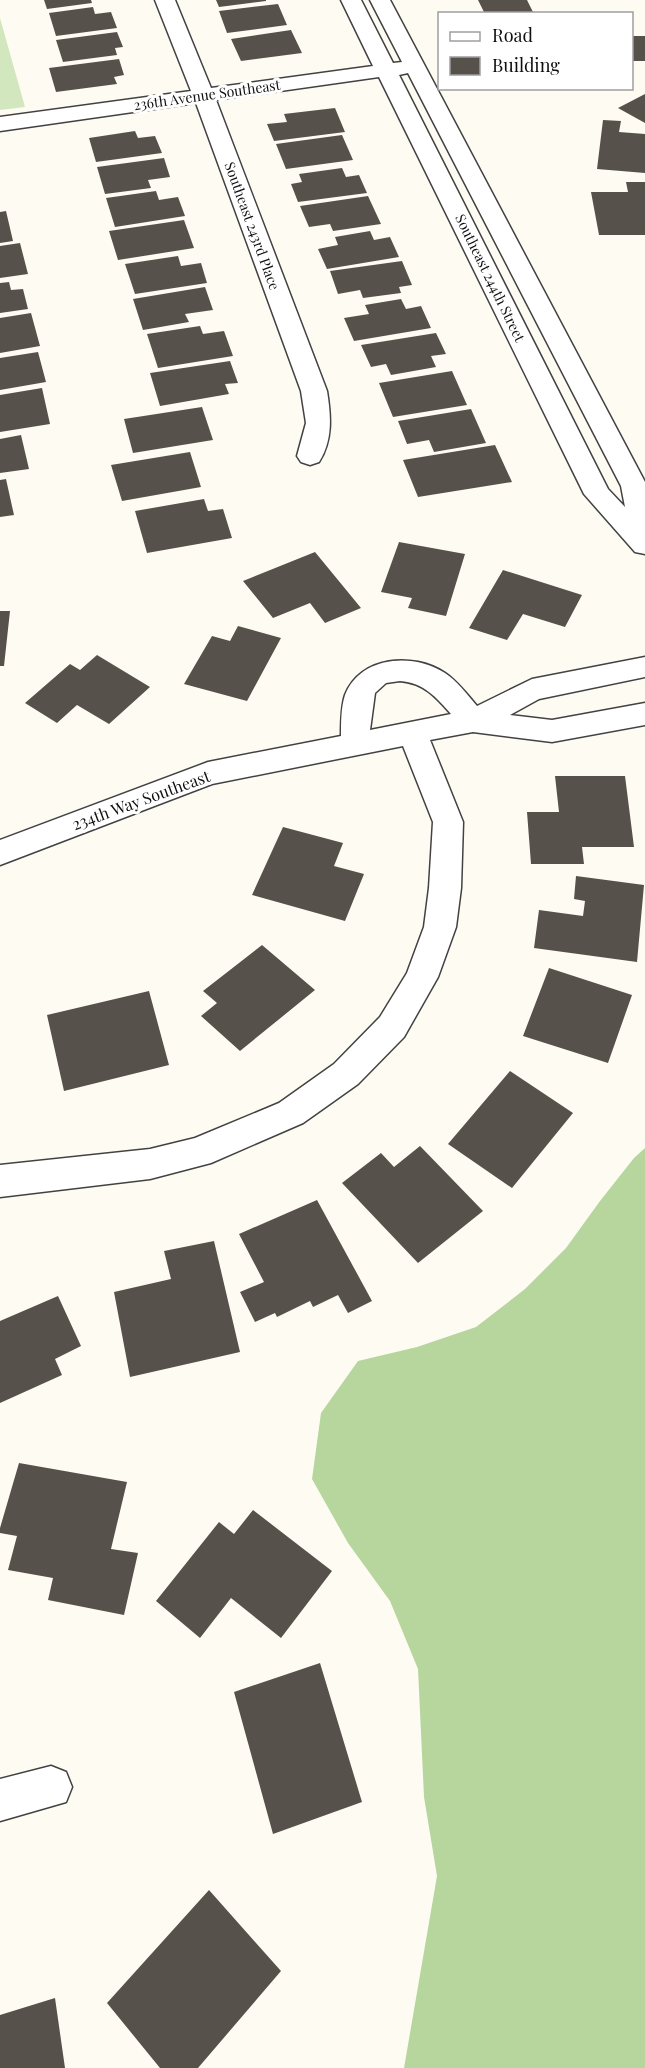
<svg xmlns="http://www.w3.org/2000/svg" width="645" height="2068" font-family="'Playfair Display',serif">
	<rect width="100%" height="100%" fill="#fefcf2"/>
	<path fill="#d2e7be" d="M0,18L25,107L0,110Z"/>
	<path fill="#b6d69e" d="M645,1148V2068H404L437,1876L424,1797L418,1669L390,1601L348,1543L312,1479L321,1413L358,1361L417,1347L476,1327L525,1289L566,1248L600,1201L634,1158Z"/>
	<path fill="#57514c" d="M44,0H91L92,3L47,9Z
		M216,0H266V1L219,7Z
		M478,0H527L534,14H485Z
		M278,4L287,25L227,33L219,11Z
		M93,7L95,14L111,12L117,28L56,36L49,13Z
		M291,30L302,53L241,61L231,39Z
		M117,32L123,47L115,48L117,55L63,62L56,40Z
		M632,36H645V61H632Z
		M119,59L124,75L114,77L117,84L56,92L49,68Z
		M645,94V123L618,108Z
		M335,108L345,132L274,141L267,124L287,122L284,114Z
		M603,120L621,121L619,132L645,134V173L597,169Z
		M135,131L138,138L155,136L162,153L96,162L89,138Z
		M342,135L353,160L286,169L276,144Z
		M164,158L170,177L148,180L151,188L105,194L97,167Z
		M342,168L346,177L359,175L367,193L298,202L291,184L302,182L299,174Z
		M626,182H645V235H599L591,192H628Z
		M156,191L159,200L178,197L185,216L115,227L106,198Z
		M368,196L381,224L333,231L330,224L309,227L300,206Z
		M6,211L13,241L0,243V212Z
		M184,220L194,248L118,260L109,231Z
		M370,231L374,240L390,237L399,257L327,269L318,249L338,245L335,237Z
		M20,243L28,274L0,278V246Z
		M178,256L181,266L201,263L207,283L135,294L125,264Z
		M402,261L412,285L399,287L401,293L363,298L360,290L338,294L330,271Z
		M9,282L11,290L23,289L28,309L0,313V283Z
		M205,287L213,310L185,314L189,322L143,330L133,299Z
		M401,299L406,309L421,306L431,328L354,341L344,318L369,314L365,305Z
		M31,313L40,346L0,353V318Z
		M200,326L203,334L224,331L233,356L158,368L147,334Z
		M436,333L446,354L431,356L436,367L391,375L386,364L371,367L361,345Z
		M38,352L46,382L0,390V358Z
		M230,361L238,383L225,384L229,394L160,406L150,373Z
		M452,371L467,405L393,417L379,383Z
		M42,388L50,424L0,432V395Z
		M202,407L213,440L133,453L124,419Z
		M471,409L486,443L434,452L429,440L407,444L398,421Z
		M21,435L29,469L0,473V439Z
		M495,445L512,482L418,497L403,460Z
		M190,452L201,487L122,501L111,465Z
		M6,479L14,515L0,517V480Z
		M204,499L208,511L223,509L232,538L147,553L135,511Z
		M399,542L465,554L446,616L408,608L412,598L381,592Z
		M315,552L361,608L325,623L310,603L273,618L243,581Z
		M503,570L582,595L565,627L523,614L507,640L469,628Z
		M0,611H10L4,666H0Z
		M238,626L281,638L247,701L184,684L212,636L230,641Z
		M97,655L150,687L109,724L77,705L57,723L25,703L70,664L80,670Z
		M555,776H625L634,847H582L584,864H531L527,812H559Z
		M283,827L343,843L334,866L364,874L345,921L252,895Z
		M576,876L644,885L637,962L534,948L539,910L583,916L585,901L574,899Z
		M262,945L315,990L240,1051L201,1016L217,1003L203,991Z
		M549,968L632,995L608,1063L523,1036Z
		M149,991L169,1065L64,1091L47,1015Z
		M510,1071L573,1113L512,1188L448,1144Z
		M420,1146L483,1211L418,1263L342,1183L381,1153L394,1167Z
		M317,1200L372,1301L348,1313L338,1295L313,1307L310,1301L277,1317L275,1313L255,1322L240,1292L264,1282L239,1234Z
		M214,1241L240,1352L130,1377L114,1292L171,1279L164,1251Z
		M58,1296L81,1346L55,1359L62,1375L0,1403V1321Z
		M19,1463L127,1482L111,1549L138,1553L124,1615L48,1600L53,1578L8,1570L17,1536L0,1533V1528Z
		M253,1510L332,1571L281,1638L231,1598L200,1638L156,1601L219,1522L234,1534Z
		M320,1663L362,1802L273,1834L234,1692Z
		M209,1890L281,1971L198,2068H160L107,2003Z
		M55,1998L65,2068H0V2015Z"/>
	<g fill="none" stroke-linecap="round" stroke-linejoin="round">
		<defs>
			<path id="minor" d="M155,0H175L211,88L373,66L341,0H361L393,63L402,62L370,0H390L645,482V554L635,552L584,494L379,77L216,100L327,391C331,416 333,440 319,462L310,465L301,462L297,456L306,423L301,391L196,103L0,131V117L191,91ZM408,73L621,486L625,507L608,489L399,75Z
				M645,657V677L539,699L510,715L552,720L645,703V725L552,742L473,732L430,740L463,822L461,888L456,927L438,977L404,1037L358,1084L303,1123L211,1163L150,1179L0,1197V1165L150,1149L195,1138L279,1103L334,1064L380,1017L407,973L424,927L429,888L433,822L403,746L212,784L0,865V840L208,762L341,736C341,722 341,707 345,695C360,656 413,652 445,673C457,681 467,694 477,706L532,679ZM400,681C424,683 436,697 451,714L370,730L375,693L386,683Z
				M51,1766L66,1772L72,1787L66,1802L0,1821V1779Z"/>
		</defs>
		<use href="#minor" stroke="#424242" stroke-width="3"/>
		<use href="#minor" fill="#fff" fill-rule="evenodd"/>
	</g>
	<g text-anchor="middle" stroke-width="6" stroke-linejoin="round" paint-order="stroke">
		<g font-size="14" fill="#0f0f0f" stroke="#fff">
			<text transform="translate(207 95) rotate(-8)" y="5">236th Avenue Southeast</text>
			<text transform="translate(252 226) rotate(70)" y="5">Southeast 243rd Place</text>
			<text transform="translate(490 278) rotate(64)" y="5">Southeast 244th Street</text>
		</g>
		<g font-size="16" fill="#0f0f0f" stroke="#fff">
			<text transform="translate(141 800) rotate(-20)" y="6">234th Way Southeast</text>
		</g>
	</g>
	<rect x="438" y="12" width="195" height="78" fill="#ffffff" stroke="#9f9f9f" stroke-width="1.5"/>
	<rect x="450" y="32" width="30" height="9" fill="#ffffff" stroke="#9f9f9f" stroke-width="1.5"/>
	<text x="492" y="42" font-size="18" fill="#0f0f0f">Road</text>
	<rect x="450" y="57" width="30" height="18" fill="#57514c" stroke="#9f9f9f" stroke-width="1.5"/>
	<text x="492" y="72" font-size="18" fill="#0f0f0f">Building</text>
</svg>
